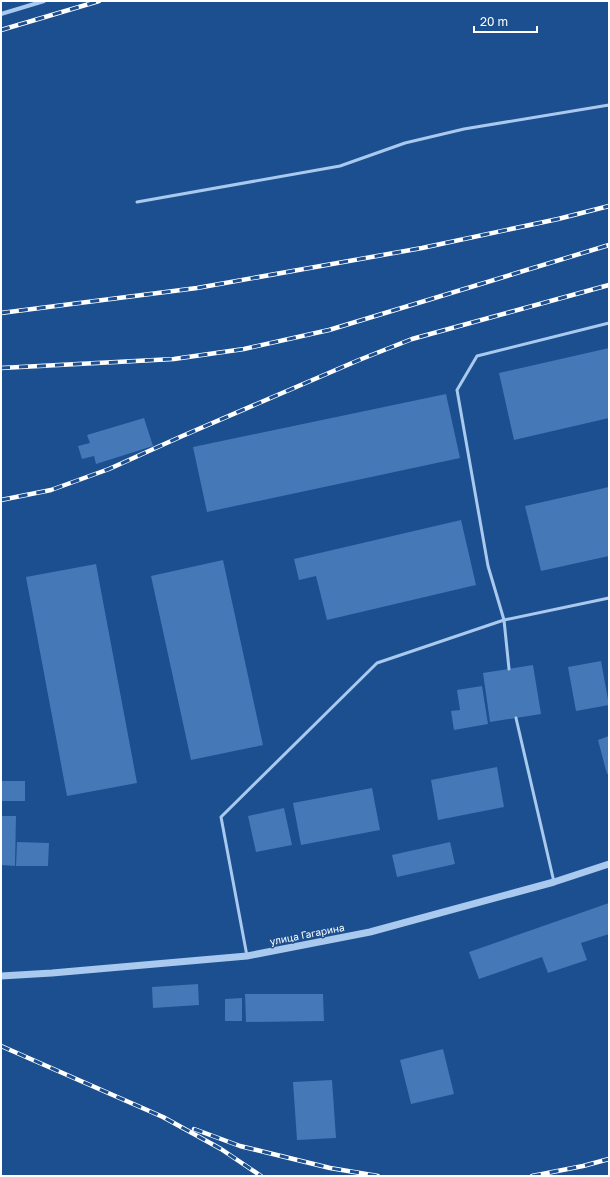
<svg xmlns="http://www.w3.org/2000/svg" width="610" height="1177" font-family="'Golos Text',sans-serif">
	<rect width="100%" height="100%" fill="#1b4f8f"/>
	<path fill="#4478b7" d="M609,348V418L514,440L499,373Z
		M446,394L460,458L207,512L193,447Z
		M144,418L153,446L96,464L94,456L82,459L78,446L90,443L87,435Z
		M609,487V556L541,571L525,506Z
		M461,520L476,585L327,620L316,576L299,580L294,559Z
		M223,560L263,745L191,760L151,576Z
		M96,564L137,783L67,796L26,577Z
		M601,661L609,705L576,711L568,667Z
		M533,665L541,714L490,722L483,673Z
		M482,686L488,724L454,730L451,711L460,710L457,690Z
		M609,736V773L607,774L598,740Z
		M497,767L504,807L438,820L431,780Z
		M1,781H25V801H2Z
		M372,788L380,830L301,845L293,803Z
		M284,808L292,845L256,852L248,816Z
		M1,816H16L15,866L1,865Z
		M17,842L49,843L48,866H16Z
		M450,842L455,864L397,877L392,855Z
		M609,903V934L581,943L587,960L548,973L542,957L479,979L469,952Z
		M198,984L199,1005L153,1008L152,987Z
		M245,994H323L324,1021L246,1022Z
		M242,998V1021H225V999Z
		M443,1049L454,1094L411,1104L400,1060Z
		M332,1080L336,1138L297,1140L293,1082Z"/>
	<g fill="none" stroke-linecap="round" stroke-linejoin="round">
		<path stroke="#a9c9ee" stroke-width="3" d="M137,202L340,166L405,143L464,129L609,105
			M509,669L504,620L488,566L457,390L477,356L609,323
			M516,718L554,882
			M247,956L221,817L377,663L504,620L609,598"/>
		<path stroke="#a9c9ee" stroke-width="4" d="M1,14L44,1"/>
		<path stroke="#a9c9ee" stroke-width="7" d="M1,976L52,973L247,956L370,932L554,882L609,864"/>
		<defs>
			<path id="rail" d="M1,30L99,1
				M1,313L197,288L422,248L558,219L609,206
				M1,368L174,359L244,349L329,330L609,245
				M1,500L51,490L109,469L180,437L359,360L412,339L609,285
				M1,1046L163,1117L221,1149L261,1176
				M194,1129L240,1146L330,1168L378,1176
				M532,1176L583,1166L609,1159"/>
		</defs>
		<use href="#rail" stroke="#fff" stroke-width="4.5"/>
		<use href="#rail" stroke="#1b4f8f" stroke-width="3" stroke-dasharray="9" stroke-linecap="butt"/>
	</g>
	<g text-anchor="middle" stroke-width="3" stroke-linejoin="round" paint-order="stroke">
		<g font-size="10" fill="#fff" stroke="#1b4f8f">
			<text transform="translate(307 934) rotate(-11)" y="4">улица Гагарина</text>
		</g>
	</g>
	<rect width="610" height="1177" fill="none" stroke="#ffffff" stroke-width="4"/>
	<path d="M474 26v6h63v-6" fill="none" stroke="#ffffff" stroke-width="2"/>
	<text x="480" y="26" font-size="12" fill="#ffffff" stroke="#1b4f8f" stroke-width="3" paint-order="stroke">20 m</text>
</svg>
